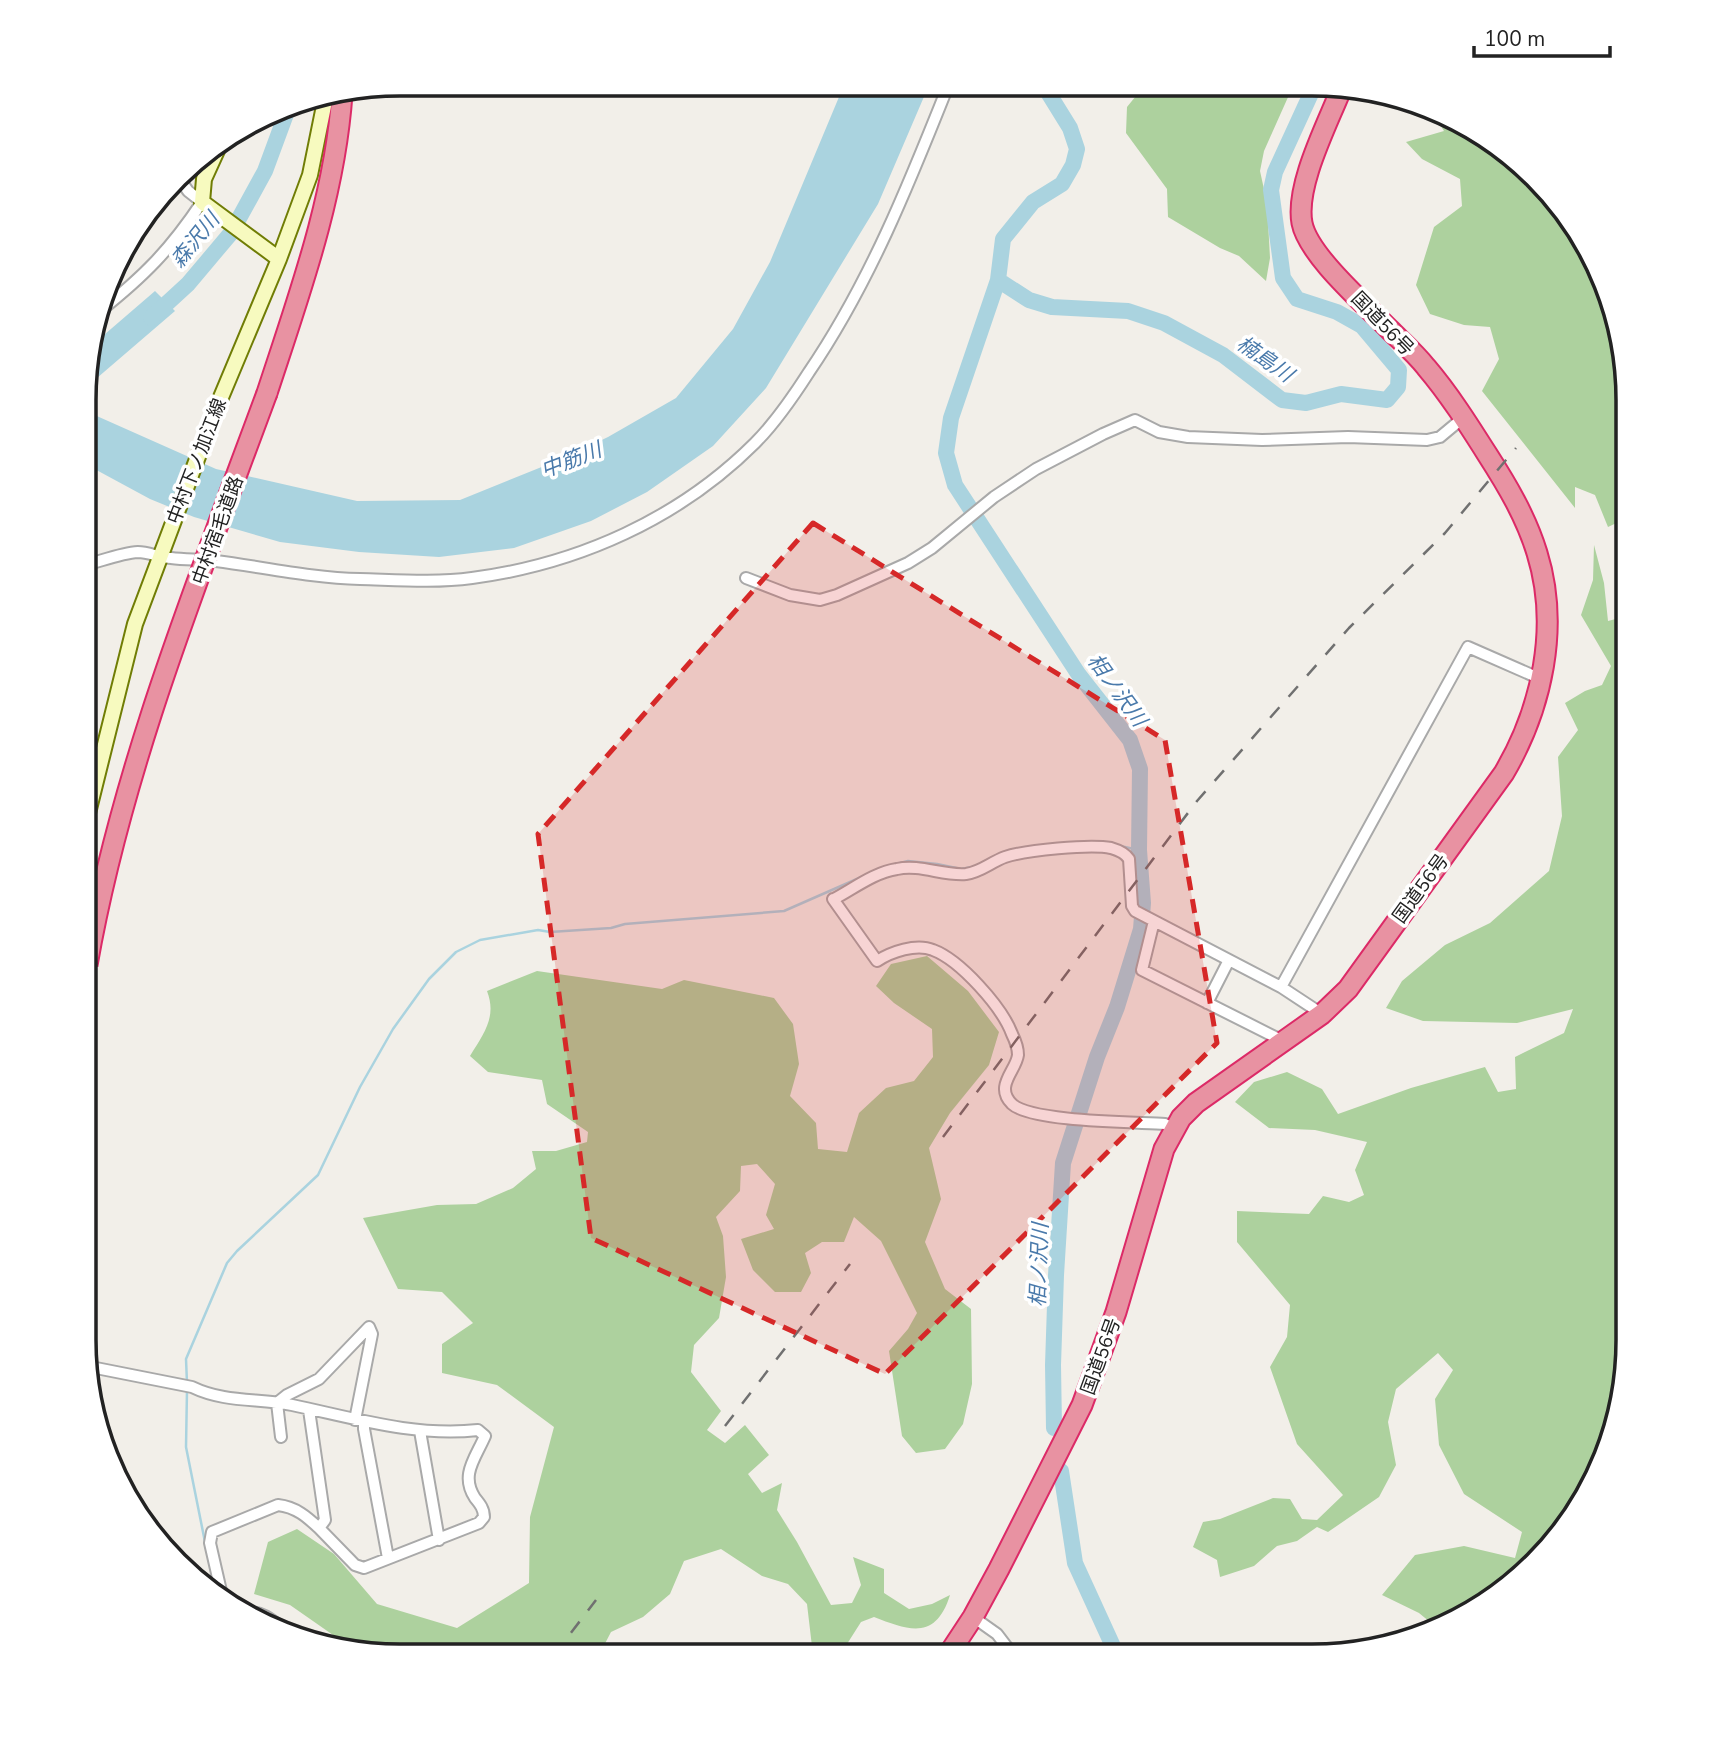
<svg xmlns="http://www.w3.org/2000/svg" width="1712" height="1740" font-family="'Nunito Sans','Noto Sans JP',sans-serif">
	<rect width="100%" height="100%" fill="#f2efe9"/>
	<path fill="#add19e" d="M1144,86H1293L1264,151L1260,171L1267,203L1270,258L1266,281L1239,256L1220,248L1168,217L1167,189L1126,133L1127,107Z
		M1433,114L1470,127L1563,208L1611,298L1627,380V518L1608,527L1595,495L1575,487V508L1482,391L1499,359L1490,327L1464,325L1430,314L1416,285L1434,227L1462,206L1460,179L1422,159L1406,142L1444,131Z
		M1594,545L1604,583L1608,621L1627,616V1360L1595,1480L1504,1591L1436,1627L1419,1613L1382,1595L1415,1555L1464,1546L1515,1558L1522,1532L1464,1494L1439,1445L1435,1399L1453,1370L1438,1353L1396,1389L1388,1422L1396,1465L1379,1497L1328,1532L1317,1527L1297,1541L1277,1546L1254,1566L1220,1577L1217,1560L1193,1547L1203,1522L1220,1519L1273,1498L1290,1499L1302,1519L1317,1520L1343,1495L1297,1444L1270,1367L1287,1337L1290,1305L1237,1242V1211L1309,1214L1323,1196L1349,1202L1364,1195L1355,1170L1367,1142L1315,1130L1269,1128L1235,1102L1254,1082L1287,1072L1322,1089L1338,1114L1411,1088L1485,1067L1498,1092L1516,1089L1515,1057L1564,1033L1573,1009L1517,1023L1423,1021L1386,1008L1402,981L1445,945L1490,923L1549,871L1562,816L1558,757L1578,730L1565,703L1585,691L1602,685L1611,666L1581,615L1593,580Z
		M927,956L968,991L999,1032L989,1065L950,1113L929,1148L941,1199L925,1242L945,1289L971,1309L972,1384L963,1424L945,1449L916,1453L902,1436L889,1351L908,1329L917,1313L881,1241L854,1217L844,1242H822L805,1253L811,1273L801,1292H775L753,1270L741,1239L774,1229L766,1215L775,1184L757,1164L741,1166L740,1191L716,1217L723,1236L726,1277L719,1318L694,1345L691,1372L721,1411L707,1430L725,1443L745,1425L769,1455L748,1474L762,1493L782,1483L777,1510L797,1542L831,1605L852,1603L861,1585L853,1557L884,1569V1593L909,1609L932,1604L950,1595C936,1640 910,1631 874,1617L861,1622L840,1655H813L807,1604L788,1584L762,1576L721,1549L684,1561L670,1594L643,1617L611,1632L599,1655H380L343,1646L333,1635L290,1605L254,1594L268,1542L297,1529L334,1554L377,1604L457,1628L529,1583L530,1517L554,1427L497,1385L442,1373V1344L473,1323L442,1292L398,1289L363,1218L437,1205L476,1204L513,1188L536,1169L532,1151H556L587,1142L588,1132L547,1104L542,1080L488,1072L470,1056C484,1033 497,1017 487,991L537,971L662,989L684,980L774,998L793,1024L799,1064L790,1096L816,1123L818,1149L847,1152L859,1113L886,1088L914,1081L933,1057L932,1029L894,1003L876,986L891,964Z"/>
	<path fill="#aad3df" d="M844,85H929L878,204L766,388L713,446L647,492L591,521L514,548L439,557L359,552L280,542L194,517L150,499L89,466L90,413L216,469L357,501L460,500L564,458L608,437L676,398L733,329L770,262Z
		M155,291L175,311L90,384V347Z"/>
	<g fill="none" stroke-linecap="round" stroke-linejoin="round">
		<path stroke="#aad3df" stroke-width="2.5" d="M1120,846L1139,850
			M885,867L908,861L937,864L961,869L978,866
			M187,1383L186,1359L227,1263L237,1251L318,1175L360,1087L393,1029L429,979L456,952L480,940L538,930L550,932L611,928L625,924L784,911L866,875
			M187,1390L186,1447L205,1542"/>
		<path stroke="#aad3df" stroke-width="16" d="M1044,86L1070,128L1077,149L1073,165L1062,184L1033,202L1003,239L998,280L951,418L946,453L955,485L1079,675L1130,740L1140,769L1139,850L1143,903L1141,929L1117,1007L1097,1057L1063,1163L1056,1275L1053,1365L1054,1428
			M998,280L1029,300L1052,307L1128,311L1164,323L1223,355L1282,400L1306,403L1341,394L1387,400L1398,387L1399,370L1362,326L1337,312L1297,299L1283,278L1271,190L1275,172L1314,87
			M151,318L188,284L231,233L265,171L289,106
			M1061,1471L1075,1563L1117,1655"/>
		<defs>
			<path id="street" d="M100,311C144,276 170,250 202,202L188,191L179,178
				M89,564C104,560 122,553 138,552C149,552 160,558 171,558C186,560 201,559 216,561C263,567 312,578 360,579C397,580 435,583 472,578C578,564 679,519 755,443C776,422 793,397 809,372C869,284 909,184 948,86
				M746,578L790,595L820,600L837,595L908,563L932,548L994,497L1036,469L1103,434L1135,420L1159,432L1188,437L1262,440L1348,437L1427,440L1440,437L1464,417
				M833,899L877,961C891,952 916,943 933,950C960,960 1002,1007 1012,1034C1015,1040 1018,1048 1018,1055C1016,1071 994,1086 1012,1104C1031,1122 1135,1122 1165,1124L1173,1129
				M834,899C853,889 875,872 897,869C920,864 943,876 966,874C981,872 991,862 1005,857C1026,850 1090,844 1111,848C1118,850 1125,853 1129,859L1132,906L1135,911L1281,987L1322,1014
				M1154,921L1142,970L1277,1038L1280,1044
				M1281,987L1468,647L1541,679
				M1207,1003L1229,960
				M86,1366L192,1387C225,1403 258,1398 292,1405C354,1418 414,1437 478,1430L485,1436C475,1459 460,1475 475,1498C480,1504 484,1509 484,1517L479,1523L364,1568L355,1565L319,1528
				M364,1422V1429L388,1558
				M420,1431L439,1540
				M281,1437L277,1403L287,1395L319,1379L369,1327L372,1334L355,1420
				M221,1591L210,1543L212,1532L278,1505C296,1507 307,1517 319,1528L325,1520L309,1410
				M246,1612C262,1611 272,1620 283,1629
				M973,1617L997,1634L1013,1655"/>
			<path id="secondary" d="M219,146L204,179L202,202L279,259
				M87,817L135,624L214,414L279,259L310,175L326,96"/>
			<path id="highway" d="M267,393C299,295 335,197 342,94
				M948,1655L973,1617L999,1569L1082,1405L1116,1312L1164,1149L1181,1118L1196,1103L1322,1014L1348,989L1504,773C1542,708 1560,627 1537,553C1526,517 1507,485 1487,454C1468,424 1449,394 1426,367C1415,353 1401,341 1389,329C1365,304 1308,255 1302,223C1295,185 1328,123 1342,87"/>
		</defs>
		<use href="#street" stroke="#a9a9a9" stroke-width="14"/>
		<use href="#secondary" stroke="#707d05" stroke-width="18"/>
		<use href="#highway" stroke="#dc2a67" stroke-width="23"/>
		<use href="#street" stroke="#fff" stroke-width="10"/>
		<use href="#secondary" stroke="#f7fabf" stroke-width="14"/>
		<use href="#highway" stroke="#e892a2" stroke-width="19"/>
		<path stroke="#707070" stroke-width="2.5" stroke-dasharray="14 14" stroke-linecap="butt" d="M943,1137L1197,801L1349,628L1445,533L1516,448
			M725,1426L850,1264
			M554,1655L596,1600"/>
		<defs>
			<path id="highway-bridge" d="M87,965C122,767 198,580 267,393"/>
		</defs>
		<use href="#highway-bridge" stroke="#dc2a67" stroke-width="23" stroke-linecap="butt"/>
		<use href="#highway-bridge" stroke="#e892a2" stroke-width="19"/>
	</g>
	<path fill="#d62828" fill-opacity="0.2" stroke="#d62828" stroke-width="5" stroke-dasharray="14 9" stroke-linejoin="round" d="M813,523L1165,740L1217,1043L885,1374L591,1238L538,834Z"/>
	<g text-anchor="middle" stroke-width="7" stroke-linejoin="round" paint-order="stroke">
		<g font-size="19" fill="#222" stroke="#fff">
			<text transform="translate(1383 323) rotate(46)" y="7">国道56号</text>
			<text transform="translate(196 461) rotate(-69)" y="7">中村下ノ加江線</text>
			<text transform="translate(217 530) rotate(-70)" y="7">中村宿毛道路</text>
			<text transform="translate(1420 888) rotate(-54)" y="7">国道56号</text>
			<text transform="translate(1100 1356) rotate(-70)" y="7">国道56号</text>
		</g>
		<g font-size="21" font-style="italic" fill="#4a7aab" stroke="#fff">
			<text transform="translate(195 240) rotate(-51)" y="7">森沢川</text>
			<text transform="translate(1265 359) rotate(35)" y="7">楠島川</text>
			<text transform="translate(571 460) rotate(-21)" y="7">中筋川</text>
			<text transform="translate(1117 690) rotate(54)" y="7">相ノ沢川</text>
			<text transform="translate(1039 1265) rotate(-88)" y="7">相ノ沢川</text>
		</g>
	</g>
	<path d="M0 0H1712V1740H0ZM400 96H1312A304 304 0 0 1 1616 400V1340A304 304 0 0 1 1312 1644H400A304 304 0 0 1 96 1340V400A304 304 0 0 1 400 96Z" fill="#fff" fill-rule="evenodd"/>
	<path fill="none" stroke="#222" stroke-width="3.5" d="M400 96H1312A304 304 0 0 1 1616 400V1340A304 304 0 0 1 1312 1644H400A304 304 0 0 1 96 1340V400A304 304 0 0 1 400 96Z"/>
	<path d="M1474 46v10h136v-10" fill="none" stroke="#222222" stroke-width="3.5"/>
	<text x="1484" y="46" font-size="21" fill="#222222" stroke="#ffffff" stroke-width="5" paint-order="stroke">100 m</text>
</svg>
